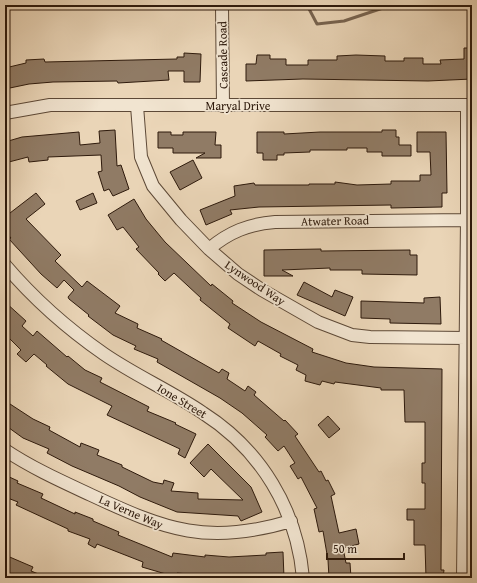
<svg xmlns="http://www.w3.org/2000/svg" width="477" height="583" font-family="'Gentium Book Plus',serif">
	<rect width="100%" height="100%" fill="#ead5b7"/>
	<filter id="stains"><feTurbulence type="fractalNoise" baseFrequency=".005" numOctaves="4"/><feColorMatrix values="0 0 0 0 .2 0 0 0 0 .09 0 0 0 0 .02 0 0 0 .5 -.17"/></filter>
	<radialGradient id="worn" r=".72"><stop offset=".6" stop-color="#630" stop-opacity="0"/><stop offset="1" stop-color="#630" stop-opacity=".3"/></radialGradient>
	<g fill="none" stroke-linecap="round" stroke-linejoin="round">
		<path stroke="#786450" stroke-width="3" d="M307,5L317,24L344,21L392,5"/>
	</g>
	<path fill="#907b65" stroke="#2e1a0c" d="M464,48H472V79L428,81L303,79L246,81V64H256L257,55H270V59H286V65H308V60H337V56L356,55L385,56V61H404V58H423V64H441L440,60L464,59Z
		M184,53L201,54L200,82H184V71H168L169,80L118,83L117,81L53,82L29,84L5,89V68L26,63V60L44,59L45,62L177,59V57H184Z
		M115,130L117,166L121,165L129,189L113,196L109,189L104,191L98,172L102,171L101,155L48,157V160L29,162L28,157L5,163V142L22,137L79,132L80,145L100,143L99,131Z
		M382,130H396V137H399V145H411V156H382V152H367V148H347V150H310V152L284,153V155H277V160H263V153H257V132H284V134L320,132H382Z
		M158,132H171V135H183V132H216L215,145H221V158H196L205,153H173V148H158Z
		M417,132H446L447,193H442V207L391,208V205L259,207L230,210L232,214L206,225L200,210L235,196L234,186L254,183L255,185H309V184H335V182L357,185L391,184V181H420V175H431L430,152H417Z
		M193,160L202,178L180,190L170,172Z
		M36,193L45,204L26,219L61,255L55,261L82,287L87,281L120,306L115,313L138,324L137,328L162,339L161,340L219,373L222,369L229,373L227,379L245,391L248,386L256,392L254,395L284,421L285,420L298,434L295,436L319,472L321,471L326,481L328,480L335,494L331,496L339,533L356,529L359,544L343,548L346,563H350L351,578H329L328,560L323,531L319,532L314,509L317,508L301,477L298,479L290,466L295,463L284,446L278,451L265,437L267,435L242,413L220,398L157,362L158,359L134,349L136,346L113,335L88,316L89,315L69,299L68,297L74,290L64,280L57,288L41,274L9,239L11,238L5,231V207L10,213Z
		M93,193L97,203L80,210L76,201Z
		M134,199L146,219L165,242L211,286L212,284L233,301L232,303L261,322L313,349L312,352L346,363L374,367L442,369L441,570H444L443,578H426L425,545H414V520H407V509H425V483H422V463H425V422H405L404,390H381V388L335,382L334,384L322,381L320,385L305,381L306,375L296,370L298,365L280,356L281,354L258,341L255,346L228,328L230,324L200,300L201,298L174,273L165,281L158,274L159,273L136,249L139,247L123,227L117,230L108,215Z
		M321,249V251L410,250V255H417V275L362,274V270H330V268L282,270L293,276H264V250Z
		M304,282L332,297L335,290L353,297L345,316L297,295Z
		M440,297L441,324L390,323V319L361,318V301L424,303V298Z
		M5,302L26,321L22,326L33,336L37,331L67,357L68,356L85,370L102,378L100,382L149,407L147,411L176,423L175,424L196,434L185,458L178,454L180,449L107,415L112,406L68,384L46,366L47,365L34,354L26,362L17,354L21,350L5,334Z
		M10,404L33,419L50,427L49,430L80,447L81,443L99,450L97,455L122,465V467L153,482L163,484L164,480L174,483L171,491L198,493V499L243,500L211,469L204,477L190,463L208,444L251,487L262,512L241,521L238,516L177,512L140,497L119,486L72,466L47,453L49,449L23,438L5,425V411Z
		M328,416L340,429L329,438L318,425Z
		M5,475L18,481L17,483L43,494L41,498L75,514V512L93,519V521L119,532L118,535L172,557L173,553L205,557V555L229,557L266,555V553L283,552L284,578H268V575L223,577L177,573L176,577L142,567L143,562L97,544L95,548L88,544L90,539L68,531V529L16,505L18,502L5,497Z
		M5,555L33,567L31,571L46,577V578H5Z"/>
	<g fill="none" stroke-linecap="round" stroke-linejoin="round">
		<defs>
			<path id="street" d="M222,5L223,106
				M137,106L141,157L153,186L181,220L209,249L238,274L262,290L318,322L352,335L370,337L466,338
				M5,113L50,105H472
				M209,249C229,232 249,224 275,222L467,220
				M5,265C34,299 68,329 104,354C136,376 171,391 203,413C261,450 297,510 303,578
				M5,450C32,468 61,481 91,495C166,530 208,546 291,521
				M463,578L467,220V105"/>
		</defs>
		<use href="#street" stroke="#5d4937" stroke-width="14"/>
		<use href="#street" stroke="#f1e4d0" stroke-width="12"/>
	</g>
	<g text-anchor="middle" stroke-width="3.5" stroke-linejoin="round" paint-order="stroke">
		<g font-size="12" fill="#2e1a0c" stroke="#f1e4d0">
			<text transform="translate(223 55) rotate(-91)" y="4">Cascade Road</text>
			<text x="238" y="110">Maryal Drive</text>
			<text transform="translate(335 221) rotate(-1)" y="4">Atwater Road</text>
			<text transform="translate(255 283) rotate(34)" y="4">Lynwood Way</text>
			<text transform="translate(182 401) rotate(31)" y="4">Ione Street</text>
			<text transform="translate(131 512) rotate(23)" y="4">La Verne Way</text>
		</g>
	</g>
	<rect width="477" height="583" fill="none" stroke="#ead5b7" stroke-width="20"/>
	<rect x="6" y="6" width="465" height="571" fill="none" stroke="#2e1a0c" stroke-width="2"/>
	<rect x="10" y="10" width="457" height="563" fill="none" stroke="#2e1a0c"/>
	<path d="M327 553v6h77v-6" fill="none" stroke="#2e1a0c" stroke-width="2"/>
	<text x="333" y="553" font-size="12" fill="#2e1a0c" stroke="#f1e4d0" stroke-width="3" paint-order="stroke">50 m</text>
	<rect width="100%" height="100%" filter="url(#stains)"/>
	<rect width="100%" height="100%" fill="url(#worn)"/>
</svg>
